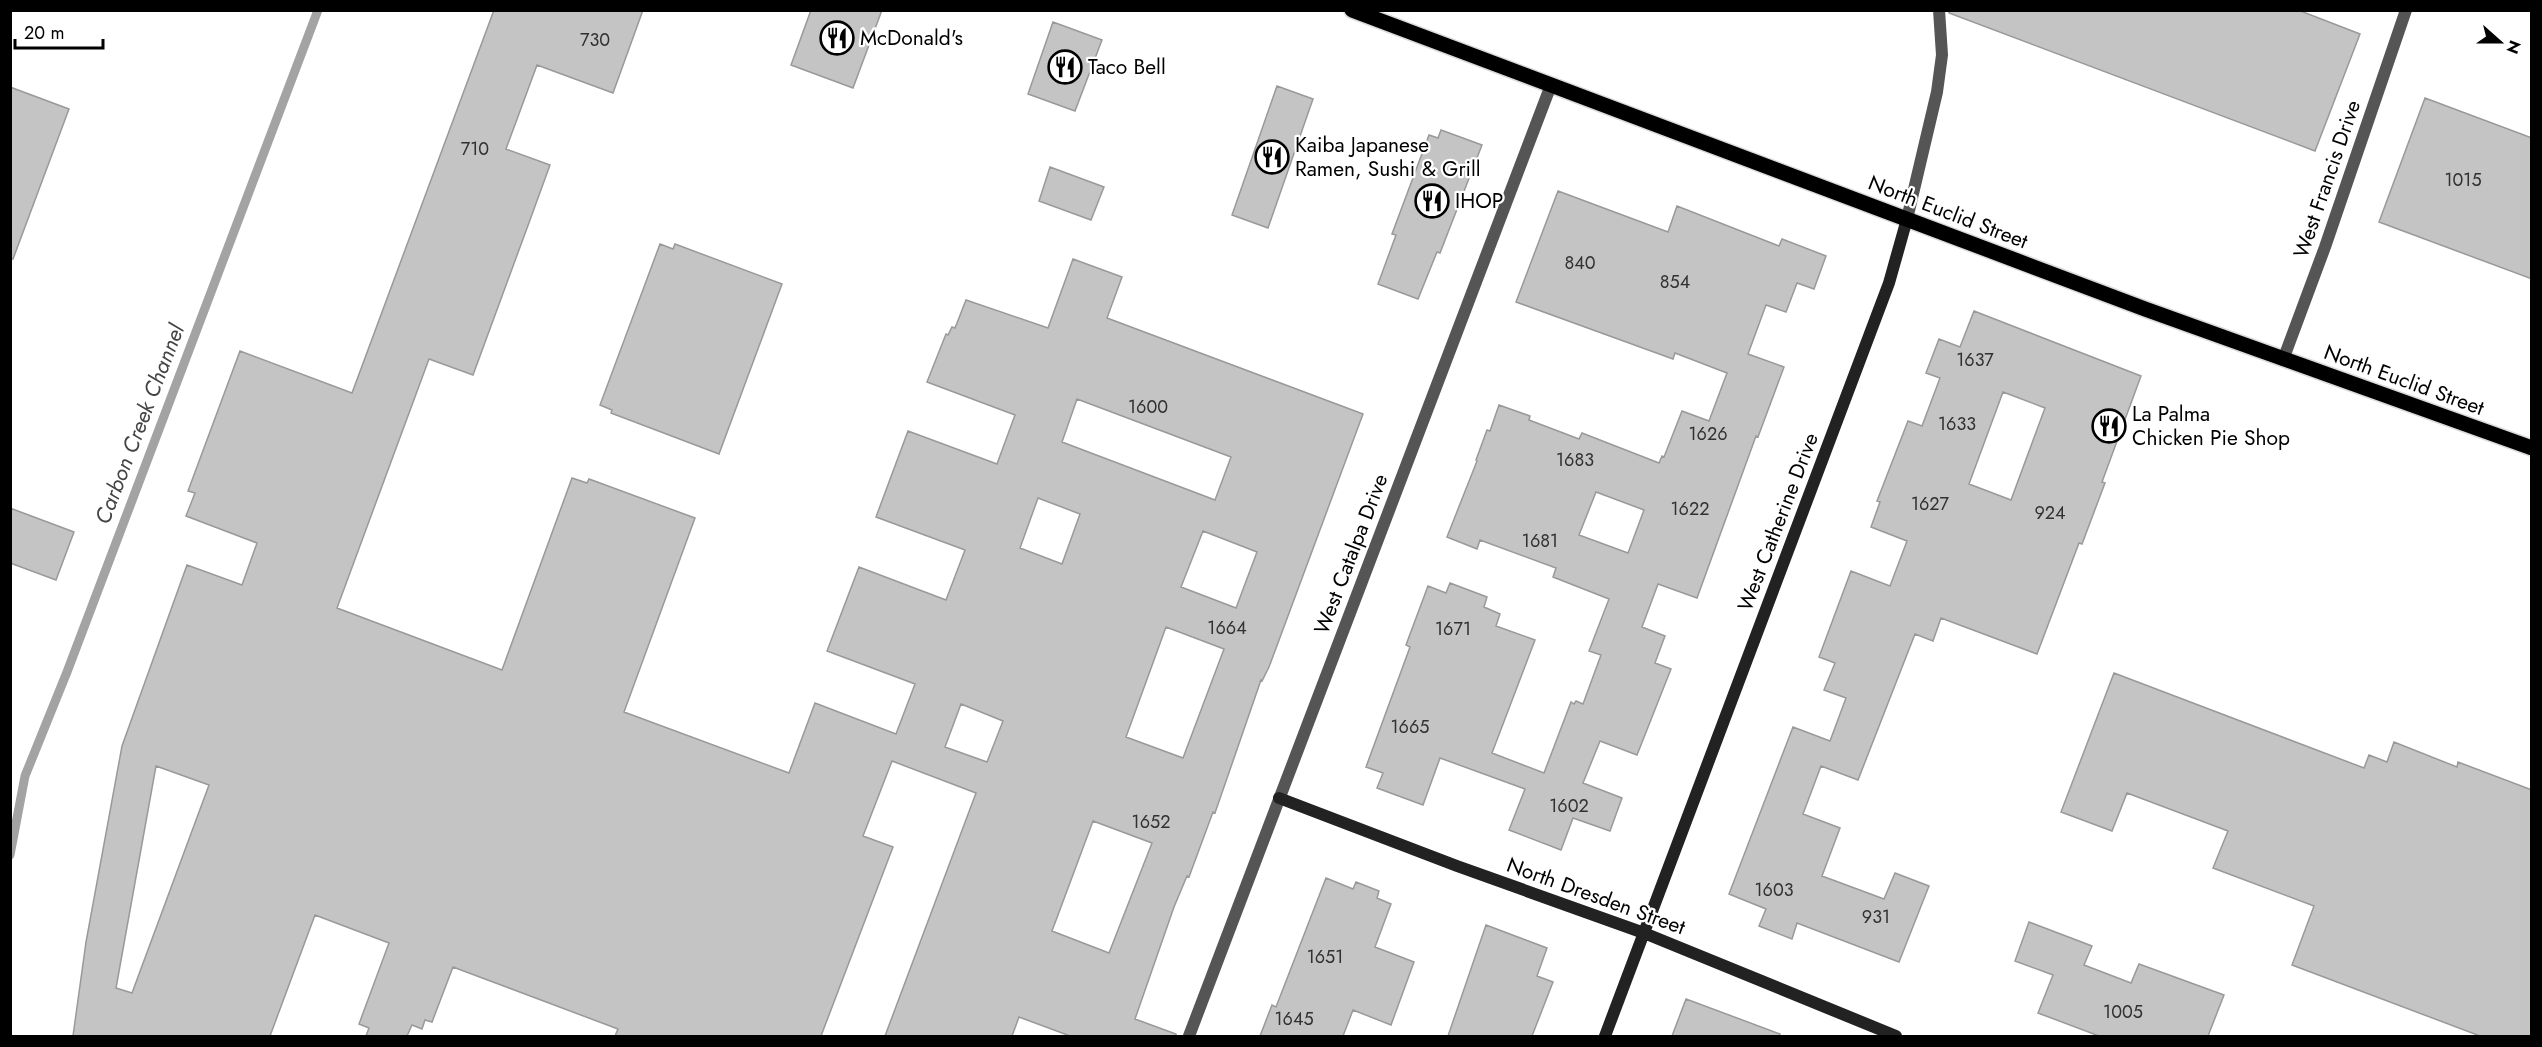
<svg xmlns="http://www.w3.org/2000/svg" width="2542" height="1047" font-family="Jost,sans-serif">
	<rect width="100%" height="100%" fill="#fff"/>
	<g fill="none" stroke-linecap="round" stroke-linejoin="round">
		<path stroke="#a3a3a3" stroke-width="9" d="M10,855L25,776L67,672L318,10"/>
	</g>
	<path fill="#c4c4c4" stroke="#999" stroke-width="1.5" fill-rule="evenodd" d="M494,10H643L613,93L537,65L506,149L550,165L530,220L473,375L429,359L337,608L502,670L572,478L587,483L589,479L695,518L624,712L789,773L815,703L896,734L915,684L827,651L859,567L946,600L965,550L876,517L908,431L997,464L1015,415L927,382L946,334L948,335L952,327L955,328L966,300L1048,328L1073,259L1122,277L1107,318L1363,414L1269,667L1262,681L1261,680L1215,813L1213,812L1189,877L1187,876L1174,907L1135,1019L1176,1034V1036H1070L1019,1017L1012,1036H885L976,793L892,761L863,836L893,847L821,1036H615L618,1029L453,967L432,1022L425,1020L422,1029L412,1025L407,1036H366L369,1028L359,1024L389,943L315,915L270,1036H73L86,942L122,746L187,565L242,585L257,543L186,516L195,493L188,491L240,351L352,393ZM1077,399L1231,457L1215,500L1062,442ZM1038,498L1080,514L1062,564L1020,548ZM1203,531L1257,552L1236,608L1181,587ZM1166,627L1224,649L1183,758L1126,737ZM961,704L1003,721L987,762L945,747ZM156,766L209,785L132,993L116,988ZM1093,821L1152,843L1109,953L1052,931Z
		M811,10H882L853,88L791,65Z
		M1949,10H2298L2360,34L2315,151L1949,13Z
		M1053,22L1102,40L1075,111L1028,94Z
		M1277,86L1313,99L1268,228L1232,215Z
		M10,87L69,109L13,259L10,258Z
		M2425,98L2532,138V279L2379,222Z
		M1441,130L1482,145L1440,253L1437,252L1418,299L1378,284L1396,235L1392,234L1429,135L1438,138Z
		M1050,167L1104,187L1091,220L1039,201Z
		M1558,191L1668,232L1677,206L1779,246L1782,239L1826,256L1814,289L1797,283L1786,312L1766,305L1748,354L1784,367L1758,437L1756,436L1697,598L1658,584L1642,627L1665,636L1655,663L1671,669L1637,755L1600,741L1583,783L1622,798L1610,831L1573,818L1561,850L1509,830L1525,789L1440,758L1423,805L1377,788L1383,773L1366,767L1410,647L1406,645L1428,586L1446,593L1450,583L1487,597L1484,607L1500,614L1496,626L1535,640L1492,753L1544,773L1571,702L1574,704L1576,701L1583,704L1601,655L1589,651L1609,599L1553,577L1556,568L1480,540L1477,549L1447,537L1477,461L1476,460L1487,430L1490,431L1499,405L1530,416L1529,420L1579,439L1582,433L1659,463L1662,456L1664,457L1682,411L1709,421L1727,373L1675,353L1673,359L1516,302ZM1596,492L1644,510L1628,553L1579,535Z
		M660,244L673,249L675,244L782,284L719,454L611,413L612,410L600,405Z
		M1974,311L2141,376L2102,482L2105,483L2082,544L2079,543L2037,654L1941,618L1933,641L1915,634L1858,780L1821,766L1803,814L1840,828L1822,876L1884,899L1895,873L1929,886L1899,962L1797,923L1792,939L1759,926L1766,909L1729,894L1793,727L1830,741L1846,698L1824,690L1835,663L1819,657L1851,571L1890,586L1907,541L1871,527L1880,502L1877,501L1908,421L1922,426L1940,378L1926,373L1939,339L1960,347ZM2003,392L2045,408L2011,500L1969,484Z
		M10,508L74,532L56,580L10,563Z
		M2114,673L2364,768L2369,755L2387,762L2394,742L2457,767L2458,762L2532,790V1036H2480L2292,965L2314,906L2213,868L2228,831L2127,793L2112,831L2061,812Z
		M1326,878L1353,889L1356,882L1379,891L1377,898L1391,904L1375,947L1414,962L1391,1025L1353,1010L1343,1036H1260L1272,1005L1276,1007Z
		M2029,922L2092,946L2084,965L2131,983L2139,964L2224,995L2208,1036H2099L2038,1013L2053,975L2015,961Z
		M1486,925L1547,948L1537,976L1553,982L1532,1036H1448Z
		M1686,999L1780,1034L1779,1036H1672Z"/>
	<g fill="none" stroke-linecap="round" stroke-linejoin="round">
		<defs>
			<path id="primary" d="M1352,10L2145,309L2532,448"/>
		</defs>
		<use href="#primary" stroke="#dbdbdb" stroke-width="18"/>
		<path stroke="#555" stroke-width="12" d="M1907,219L1937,92L1942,55L1939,10
			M2283,360L2325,247L2406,10
			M1189,1036L1551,85"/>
		<path stroke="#222" stroke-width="12" d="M1279,798L1457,866L1644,933L1896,1036
			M1605,1036L1889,283L1907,219"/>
		<use href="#primary" stroke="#000" stroke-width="15"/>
	</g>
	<defs>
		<symbol id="restaurant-ring" viewBox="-11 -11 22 22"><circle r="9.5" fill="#fff" stroke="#000" stroke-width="1.5"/><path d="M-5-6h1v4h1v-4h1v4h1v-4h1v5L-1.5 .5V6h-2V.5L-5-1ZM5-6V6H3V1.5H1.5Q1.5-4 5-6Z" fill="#000"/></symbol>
	</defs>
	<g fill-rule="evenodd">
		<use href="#restaurant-ring" x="818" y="19" width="38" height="38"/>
		<use href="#restaurant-ring" x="1046" y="48" width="38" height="38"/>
		<use href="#restaurant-ring" x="1253" y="138" width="38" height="38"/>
		<use href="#restaurant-ring" x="1413" y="182" width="38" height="38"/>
		<use href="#restaurant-ring" x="2090" y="407" width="38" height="38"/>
	</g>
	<g text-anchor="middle" stroke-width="4.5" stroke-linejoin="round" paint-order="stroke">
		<g font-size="18" fill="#313131">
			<text x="595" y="46">730</text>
			<text x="475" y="155">710</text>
			<text x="2463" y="186">1015</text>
			<text x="1580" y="269">840</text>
			<text x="1675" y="288">854</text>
			<text x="1975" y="366">1637</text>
			<text x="1148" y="413">1600</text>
			<text x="1957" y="430">1633</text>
			<text x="1708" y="440">1626</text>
			<text x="1575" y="466">1683</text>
			<text x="1930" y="510">1627</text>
			<text x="1690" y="515">1622</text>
			<text x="2050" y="519">924</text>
			<text x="1540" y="547">1681</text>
			<text x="1227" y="634">1664</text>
			<text x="1453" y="635">1671</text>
			<text x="1410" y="733">1665</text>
			<text x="1569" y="812">1602</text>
			<text x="1151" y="828">1652</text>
			<text x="1774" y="896">1603</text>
			<text x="1876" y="923">931</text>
			<text x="1325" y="963">1651</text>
			<text x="2123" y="1018">1005</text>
			<text x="1294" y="1025">1645</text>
		</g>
		<g font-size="21" fill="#000" stroke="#fff" text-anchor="start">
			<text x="860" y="45">McDonald's</text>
			<text x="1088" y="74">Taco Bell</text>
			<text x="1295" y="152">Kaiba Japanese<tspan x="1295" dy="24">Ramen, Sushi &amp; Grill</tspan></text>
			<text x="1455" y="208">IHOP</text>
			<text x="2132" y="421">La Palma<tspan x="2132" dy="24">Chicken Pie Shop</tspan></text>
		</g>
		<g font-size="21" fill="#000" stroke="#fff">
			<text transform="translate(2327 179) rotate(-71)" y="7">West Francis Drive</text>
			<text transform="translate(1948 212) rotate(21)" y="7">North Euclid Street</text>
			<text transform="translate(2404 380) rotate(20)" y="7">North Euclid Street</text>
			<text transform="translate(1778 522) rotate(-69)" y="7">West Catherine Drive</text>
			<text transform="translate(1351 554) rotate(-69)" y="7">West Catalpa Drive</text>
			<text transform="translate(1596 896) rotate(20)" y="7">North Dresden Street</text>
		</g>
		<g font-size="22" font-style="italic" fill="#444" stroke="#fff">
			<text transform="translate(139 424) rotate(-69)" y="8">Carbon Creek Channel</text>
		</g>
	</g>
	<rect width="2542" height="1047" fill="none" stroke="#000000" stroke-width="24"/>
	<g transform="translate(2500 42) rotate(111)" stroke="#ffffff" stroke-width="4.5" paint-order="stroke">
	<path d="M0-4.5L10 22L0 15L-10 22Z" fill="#000000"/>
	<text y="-9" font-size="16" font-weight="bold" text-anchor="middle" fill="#000000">N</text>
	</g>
	<path d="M15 39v9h88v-9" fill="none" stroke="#000000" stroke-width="3"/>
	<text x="24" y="39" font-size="18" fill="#000000" stroke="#ffffff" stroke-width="4.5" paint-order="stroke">20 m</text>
</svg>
